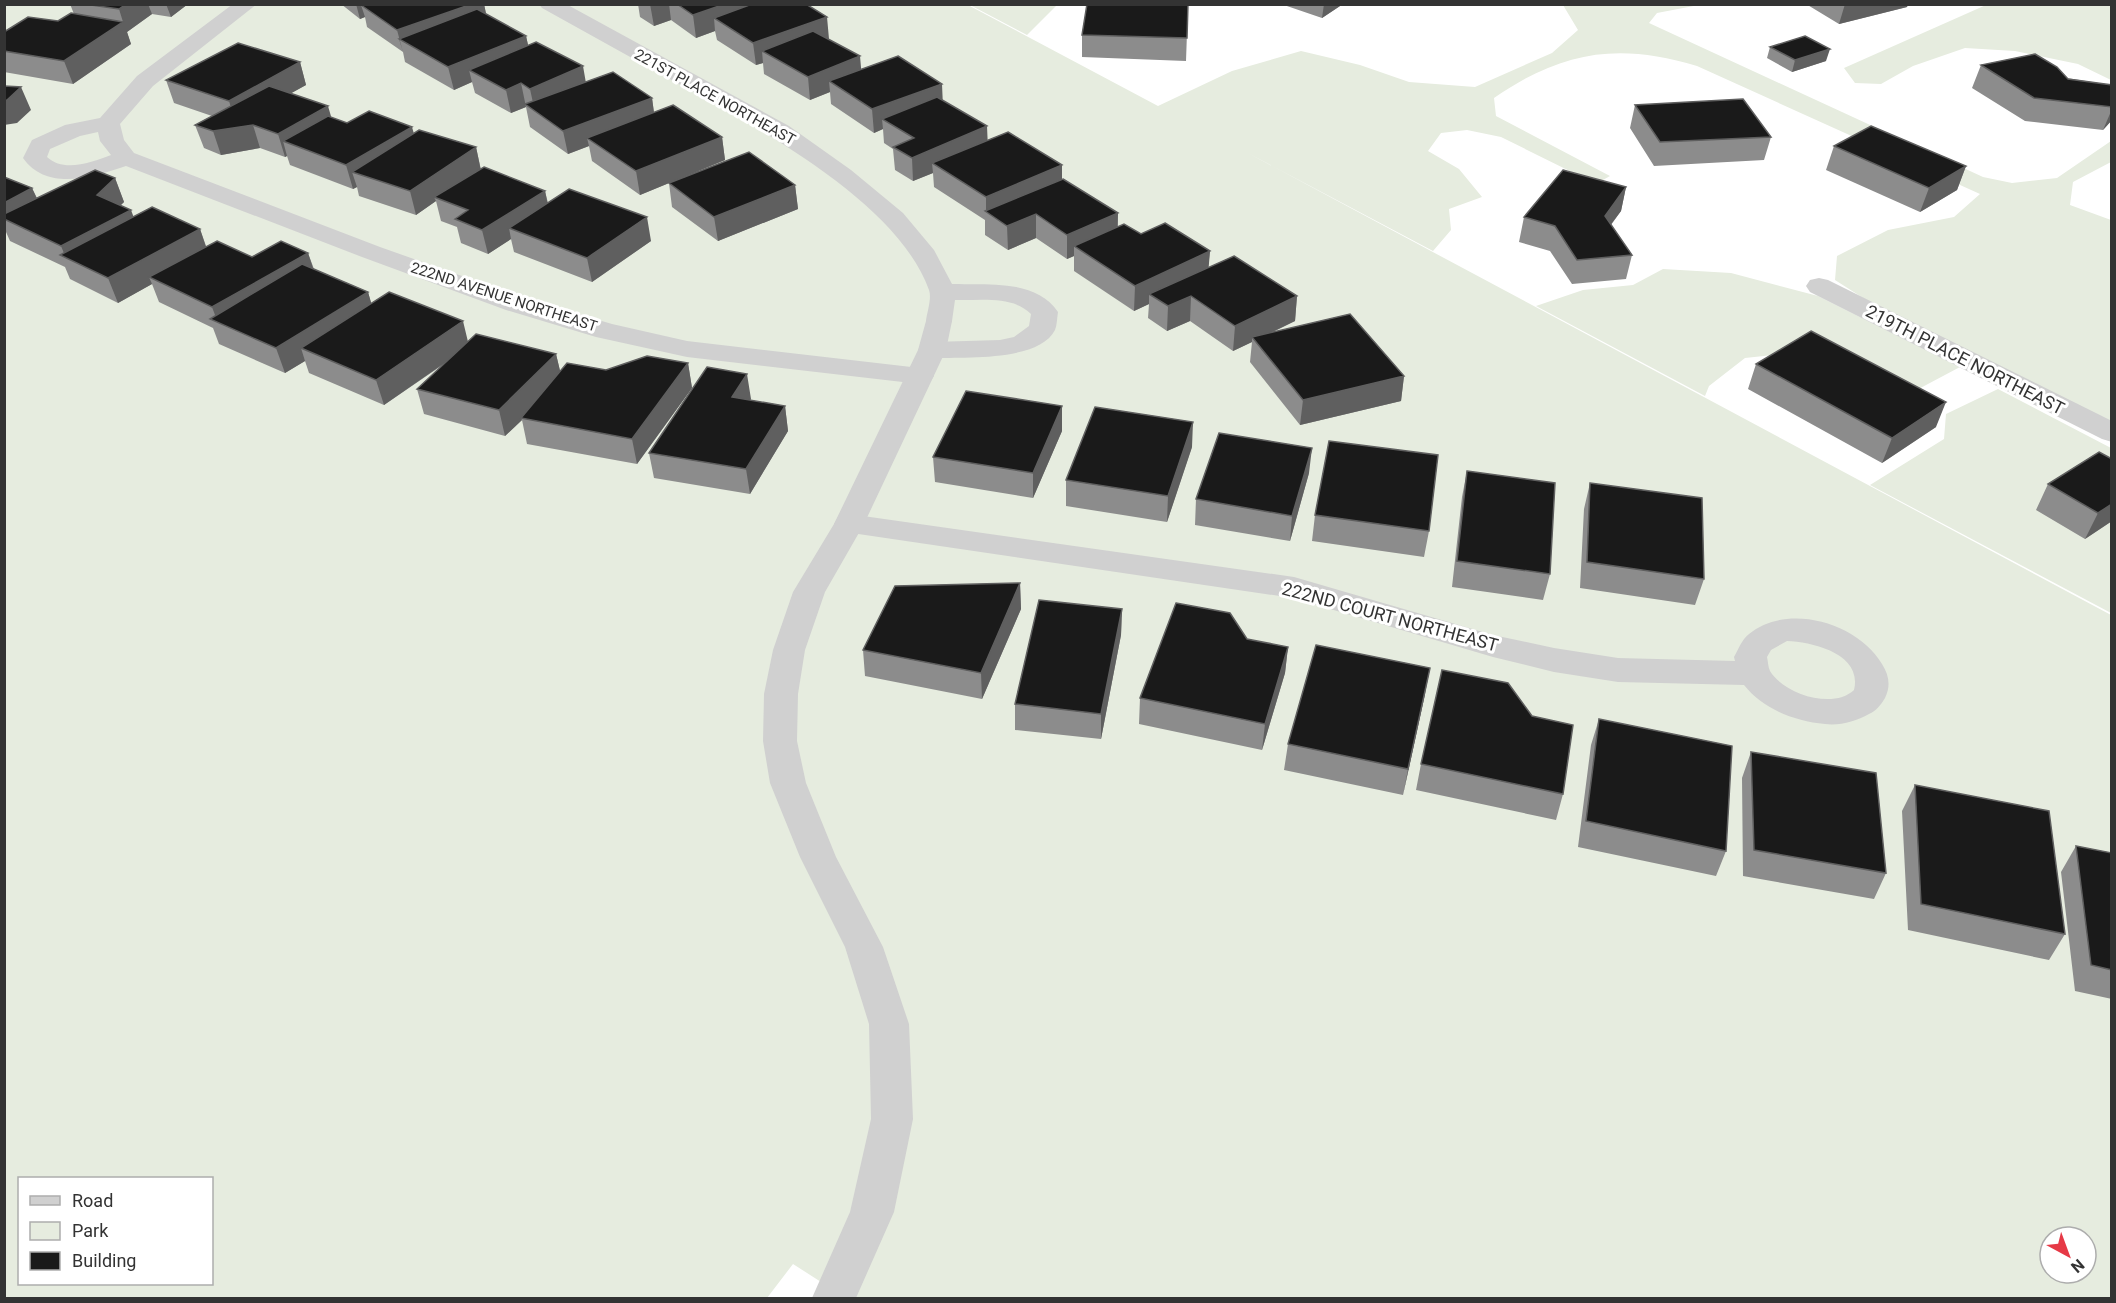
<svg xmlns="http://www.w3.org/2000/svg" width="2116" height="1303" font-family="Roboto,sans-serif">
	<rect width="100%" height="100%" fill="#fff"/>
	<path fill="#e6ecdf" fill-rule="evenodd" d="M5,5H968L1158,106L1232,71L1301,51L1360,65L1409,82L1475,87L1552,53L1578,30L1563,5H1699L1657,13L1649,23L1983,177L2012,183L2057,178L2111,141V162L2073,182L2070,205L2111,220V421L1885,312L1835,280L1837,256L1888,230L1954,217L1980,194L1697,66C1618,42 1562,51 1494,98L1496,116L1610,176L1596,184L1501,137L1467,130L1441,133L1428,151L1459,169L1482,197L1449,209L1451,230L1433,251L1246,152L2111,615V1298H846L793,1264L767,1298H5ZM20,1178H212V1284H20ZM2050,1237H2086V1273H2050Z
		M970,5L1057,4V5L1027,35Z
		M1986,5H2111V80L2078,64L2015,51L1965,48L1913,66L1881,84L1855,83L1844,68Z
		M1663,269L1731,273L1818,296L1960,367L1911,393L1811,351L1745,358L1709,386L1705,396L1536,306L1583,290L1633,285Z
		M1998,389L2111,448V613L1870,485L1944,439L1946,414Z"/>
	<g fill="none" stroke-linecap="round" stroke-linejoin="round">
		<path fill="#d0d0d0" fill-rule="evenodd" d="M233,4H257L153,86L120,124L124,140L134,153L380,247L524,298L612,324L687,341L920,368L930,370L934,376L930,382L920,384L687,357L596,337L506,310L362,257L126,166C93,177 47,192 23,158L32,140L65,125L100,118L137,76ZM98,132L100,141L111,155C92,162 64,173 47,157L50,149L80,136Z
			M539,4H566L789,126L851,170L903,213L934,250L952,284C988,285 1036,279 1058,312C1057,318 1057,325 1055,330C1039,362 962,357 932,358L922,356L918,350L922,344L932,342L1000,340L1014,337L1029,326L1031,314C1012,295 980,301 955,300L952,321L949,327L939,329L929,327L926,321C927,312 932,298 929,290C897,201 756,127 677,83C632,58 587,33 542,8Z
			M1819,278L1828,280L2112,421V442L2102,439L1810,292L1806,286L1810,280Z
			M849,514L1294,577L1493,635L1554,648L1618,658L1735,661L1734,657C1738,650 1742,639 1749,634C1788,602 1858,623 1882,664C1889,675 1891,686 1885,698C1881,705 1876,711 1869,714C1856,721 1840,726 1825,724C1794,721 1763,709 1744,685L1618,682L1554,672L1493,657L1293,598L838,531L834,524L838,517ZM1787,641C1813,642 1863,654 1854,690C1833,710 1784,694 1770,671C1768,667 1768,661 1767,657L1771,650Z"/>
		<path fill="#d0d0d0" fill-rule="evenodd" d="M939,313L949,315L952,321L946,350L864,524L825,592L805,650L798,694L797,741L806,783L836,857L883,947L909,1024L913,1119L894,1212L856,1298H812L850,1212L871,1119L869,1024L845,947L800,857L770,783L763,741L764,694L773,650L793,592L834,524L918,350L926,321L929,315Z"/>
	</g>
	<path fill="#8c8c8c" d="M70,4H188L171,17L152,14L127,32L131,44L73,84L4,72V32L58,21L74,14Z
		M341,4H484L486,14L526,36L528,45L586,82L652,98L654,112L722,137L725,160L698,171L795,185L798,209L718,241L672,207L669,183L640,195L592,161L589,146L568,154L530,127L526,107L511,113L475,93L472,82L454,90L405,62L403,52L367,27L365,17L360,19Z
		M638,4H747V6L829,39L861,69L942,100L987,141L1062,179L1118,213V227L1141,234L1210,251L1208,267L1297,296L1295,321L1271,333L1404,376L1401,401L1300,425L1250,362L1252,342L1233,351L1190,321L1167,331L1148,318L1149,304L1134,311L1074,271V256L1067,259L1036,238L1008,250L985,235V220L934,187L933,173L913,181L895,170L893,149L884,143L883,129L874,133L831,104L830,92L810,100L764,74L763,63L756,65L717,40L715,31L696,38L671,20L654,26L640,17Z
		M1188,4L1186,61L1082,57V35Z
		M1281,4H1343L1322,18Z
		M1806,4H1908L1907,7L1839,24Z
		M1770,47L1826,61L1792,72L1767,58Z
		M300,62L306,85L291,93L331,118L347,123L414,133L476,147L481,170L545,191L548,203L651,241L592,282L514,252L511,239L488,254L461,243L457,227L441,221L436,201L416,215L359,196L357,187L353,189L290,165L287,156L285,157L260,148L221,155L204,148L195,125L212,116L174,103L166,80Z
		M1981,65L2112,85V120L2103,130L2025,121L1972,88Z
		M1635,105L1771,137L1764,160L1654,166L1630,128Z
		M1834,146L1966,166L1957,190L1920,212L1826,170Z
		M4,177L32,188L37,198L115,178L124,202L120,206L133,217L200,229L206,246L252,257L308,253L314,269L368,292L371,303L468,341L556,354L560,371L606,370L688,363L692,388L637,464L527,444L522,420L505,436L424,414L417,389L444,364L384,405L309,373L305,361L285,373L219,344L213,328L159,302L152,284L118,303L70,279L65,267L10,241L6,232H4Z
		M1626,187L1621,211L1611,225L1632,255L1626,279L1572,284L1550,251L1519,242L1524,217Z
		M1756,364L1936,427L1882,463L1748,389Z
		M751,399L750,400L785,406L788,431L750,494L654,478L649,453Z
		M1062,406V431L1033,498L935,482L933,457Z
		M1192,447L1167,522L1066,506V480Z
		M2112,459V521L2085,539L2036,510L2048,484Z
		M1467,471L1550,574L1543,600L1452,587L1462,497Z
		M1309,473L1290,541L1195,525L1196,499Z
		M1590,483L1704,579L1695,605L1580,588L1584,509Z
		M1315,515L1429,531L1424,557L1312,541Z
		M1020,583L1021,609L982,699L865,676L863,650Z
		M1122,609L1121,635L1101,739L1015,730V704Z
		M1247,639L1288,647L1285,673L1262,750L1139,724L1140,698Z
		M1425,694L1403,795L1284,770L1288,744Z
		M1599,719L1726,851L1716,876L1578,847L1591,745Z
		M1751,752L1886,873L1874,899L1743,876L1742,778Z
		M1421,764L1563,794L1556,820L1416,790Z
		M1915,785L2065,934L2049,960L1908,930L1902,811Z
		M2076,846L2112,853V999L2075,991L2061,872Z"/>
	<path fill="#5f5f5f" d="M126,4H148L152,14L127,32L131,44L73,84L64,61L123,22L119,9Z
		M166,4H188L171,17Z
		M356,4H405L361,5L365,17L360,19Z
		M472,4H484L488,23L399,39L403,52L397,30Z
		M650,4H669L671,20L654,26Z
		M725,4H747L749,20L714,18L715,31L696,38L693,15Z
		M1324,4H1343L1322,18Z
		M1845,4H1908L1907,7L1839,24Z
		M827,17L829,39L762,51L763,63L756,65L753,43Z
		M526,36L531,58L469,70L472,82L454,90L448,67Z
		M1830,49L1826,61L1792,72L1795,60Z
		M860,56L862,79L829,81L830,92L810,100L808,77Z
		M300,62L306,85L236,124L229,101Z
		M583,66L587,89L535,112L530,89Z
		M521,83L526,107L511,113L506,90Z
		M942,84L943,107L882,119L883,129L874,133L872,109Z
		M21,87L31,110L17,123L4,125V101Z
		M652,98L655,121L587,138L589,146L568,154L563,131Z
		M328,106L335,130L283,141L287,156L285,157L278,134Z
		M2112,109V120L2103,130Z
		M253,125L260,148L221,155L213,131Z
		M987,126L988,149L932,163L933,173L913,181L912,158Z
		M412,127L419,151L352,172L357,187L353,189L346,165Z
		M722,137L725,160L640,195L636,171Z
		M476,147L481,171L434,197L436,201L416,215L410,191Z
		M1062,165V188L986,212V197Z
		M1966,166L1957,190L1920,212L1929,188Z
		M115,178L124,202L106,219L97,195Z
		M795,185L798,209L718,241L714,217Z
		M1626,187L1621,211L1599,240L1605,216Z
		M32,188L43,212L4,219V203Z
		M545,191L550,215L509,228L511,239L488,254L482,230Z
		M131,210L140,234L66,258L61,246Z
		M1118,213L1117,237L1074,246V256L1067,259V235Z
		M1036,214V238L1008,250L1007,226Z
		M647,217L651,241L592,282L587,258Z
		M200,229L208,253L149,277L152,284L118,303L108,278Z
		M1210,251L1208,275L1149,294V304L1134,311L1135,286Z
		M308,253L316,277L218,323L212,307Z
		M368,292L375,316L301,348L305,361L285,373L276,348Z
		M1191,296L1190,321L1167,331L1168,306Z
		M1297,296L1295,321L1255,340L1252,337V342L1233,351L1235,326Z
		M463,321L469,346L384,405L376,380Z
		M556,354L562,379L521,418L522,420L505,436L499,410Z
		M688,363L692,388L637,464L632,439Z
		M747,374L751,399L736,422L732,397Z
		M1404,376L1401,401L1300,425L1303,400Z
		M1946,402L1936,427L1882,463L1892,438Z
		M785,406L788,431L750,494L746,469Z
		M1062,406V431L1033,498V473Z
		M1193,422L1192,447L1167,522L1168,496Z
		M1312,448L1309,473L1290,541L1292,516Z
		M2112,504V521L2085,539L2098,513Z
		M1020,583L1021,609L982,699L981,673Z
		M1122,609L1121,635L1101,739V714Z
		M1288,647L1285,673L1262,750L1265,724Z
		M1430,668L1425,694L1403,795L1408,769Z"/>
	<path fill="#1a1a1a" stroke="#5f5f5f" stroke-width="1.5" d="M84,4H126L119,9Z
		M362,4H472L397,30L361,5Z
		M677,4H725L693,15Z
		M752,4H806L827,17L753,43L714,18Z
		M1087,4H1188L1187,38L1082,35Z
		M477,9L526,36L448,67L399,39Z
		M71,13L123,22L64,61L4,51V32L28,17L58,21Z
		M813,31L860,56L808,77L762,51Z
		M1805,36L1830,49L1795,60L1770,47Z
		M536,42L583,66L530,89L521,83L506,90L469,70Z
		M238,43L300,62L229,101L166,80Z
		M2035,54L2057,67L2068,79L2112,85V107L2034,98L1981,65Z
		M898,56L942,84L872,109L829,81Z
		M613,72L652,98L563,131L525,104Z
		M4,86L21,87L7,100L4,101Z
		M269,86L328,106L278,134L253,125L213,131L195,125Z
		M937,97L987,126L912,158L893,147L914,138L882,119Z
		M1743,99L1771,137L1660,142L1635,105Z
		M673,105L722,137L636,171L587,138Z
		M369,111L412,127L346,165L283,141L328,116L347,123Z
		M1871,126L1966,166L1929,188L1834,146Z
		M419,130L476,147L410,191L352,172Z
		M1008,132L1062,165L986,197L932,163Z
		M749,152L795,185L714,217L669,183Z
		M484,167L545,191L482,230L455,219L468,210L434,197Z
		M95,170L115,178L97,195L131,210L61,246L4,219V214Z
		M1563,170L1626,187L1605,216L1632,255L1577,260L1555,226L1524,217Z
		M4,177L32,188L4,203Z
		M1063,179L1118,213L1067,235L1036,214L1007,226L985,211Z
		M569,189L647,217L587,258L509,228Z
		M152,207L200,229L108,278L60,255Z
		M1165,223L1210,251L1135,286L1074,246L1124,224L1141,234Z
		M217,241L252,257L281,241L308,253L212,307L149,277Z
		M1234,256L1297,296L1235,326L1191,296L1168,306L1149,294Z
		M302,264L368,292L276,348L210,319Z
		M389,292L463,321L376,380L301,348Z
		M1350,314L1404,376L1303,400L1252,337Z
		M1811,331L1946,402L1892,438L1756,364Z
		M476,334L556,354L499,410L417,389Z
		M647,356L688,363L632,439L521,418L567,363L606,370Z
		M707,367L747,374L732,397L785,406L746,469L649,453Z
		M966,391L1062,406L1033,473L933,457Z
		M1095,407L1193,422L1168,496L1066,480Z
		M1219,433L1312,448L1292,516L1196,499Z
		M1329,441L1438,455L1429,531L1315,515Z
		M2099,452L2112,459V504L2098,513L2048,484Z
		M1467,471L1555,483L1550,574L1457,561Z
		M1590,483L1702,498L1704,579L1587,562Z
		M1020,583L981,673L863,650L895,586Z
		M1039,600L1122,609L1101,714L1015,704Z
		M1176,603L1230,613L1247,639L1288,647L1265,724L1140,698Z
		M1316,645L1430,668L1408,769L1288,744Z
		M1442,670L1508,683L1532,716L1573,725L1563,794L1421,764Z
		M1599,719L1732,746L1726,851L1586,821Z
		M1751,752L1876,773L1886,873L1754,850Z
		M1915,785L2049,811L2065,934L1921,904Z
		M2076,846L2112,853V970L2091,965Z"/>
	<g text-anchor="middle" stroke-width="6" stroke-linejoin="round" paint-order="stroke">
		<g font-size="15" fill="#333" stroke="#fff">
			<text transform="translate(715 97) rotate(29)" y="5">221ST PLACE NORTHEAST</text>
			<text transform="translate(504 297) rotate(18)" y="5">222ND AVENUE NORTHEAST</text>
		</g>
		<g font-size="18" fill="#333" stroke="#fff">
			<text transform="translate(1965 360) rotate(27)" y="6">219TH PLACE NORTHEAST</text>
			<text transform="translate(1390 617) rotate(15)" y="6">222ND COURT NORTHEAST</text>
		</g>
	</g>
	<rect width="2116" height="1303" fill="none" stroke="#333333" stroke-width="12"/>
	<rect x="18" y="1177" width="195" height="108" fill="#ffffff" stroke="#adadad" stroke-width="1.5"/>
	<rect x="30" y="1196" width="30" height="9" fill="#d0d0d0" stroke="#adadad" stroke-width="1.5"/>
	<text x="72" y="1207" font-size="18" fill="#333333">Road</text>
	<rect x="30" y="1222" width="30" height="18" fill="#e6ecdf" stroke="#adadad" stroke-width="1.5"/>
	<text x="72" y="1237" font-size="18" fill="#333333">Park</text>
	<rect x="30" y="1252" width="30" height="18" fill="#1a1a1a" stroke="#adadad" stroke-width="1.5"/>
	<text x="72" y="1267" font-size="18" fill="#333333">Building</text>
	<g transform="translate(2068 1255) rotate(139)"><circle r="28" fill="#ffffff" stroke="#adadad" stroke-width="1.5"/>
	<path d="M0-4.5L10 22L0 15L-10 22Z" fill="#e63946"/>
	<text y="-9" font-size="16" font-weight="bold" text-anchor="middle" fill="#333333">N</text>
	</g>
</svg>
